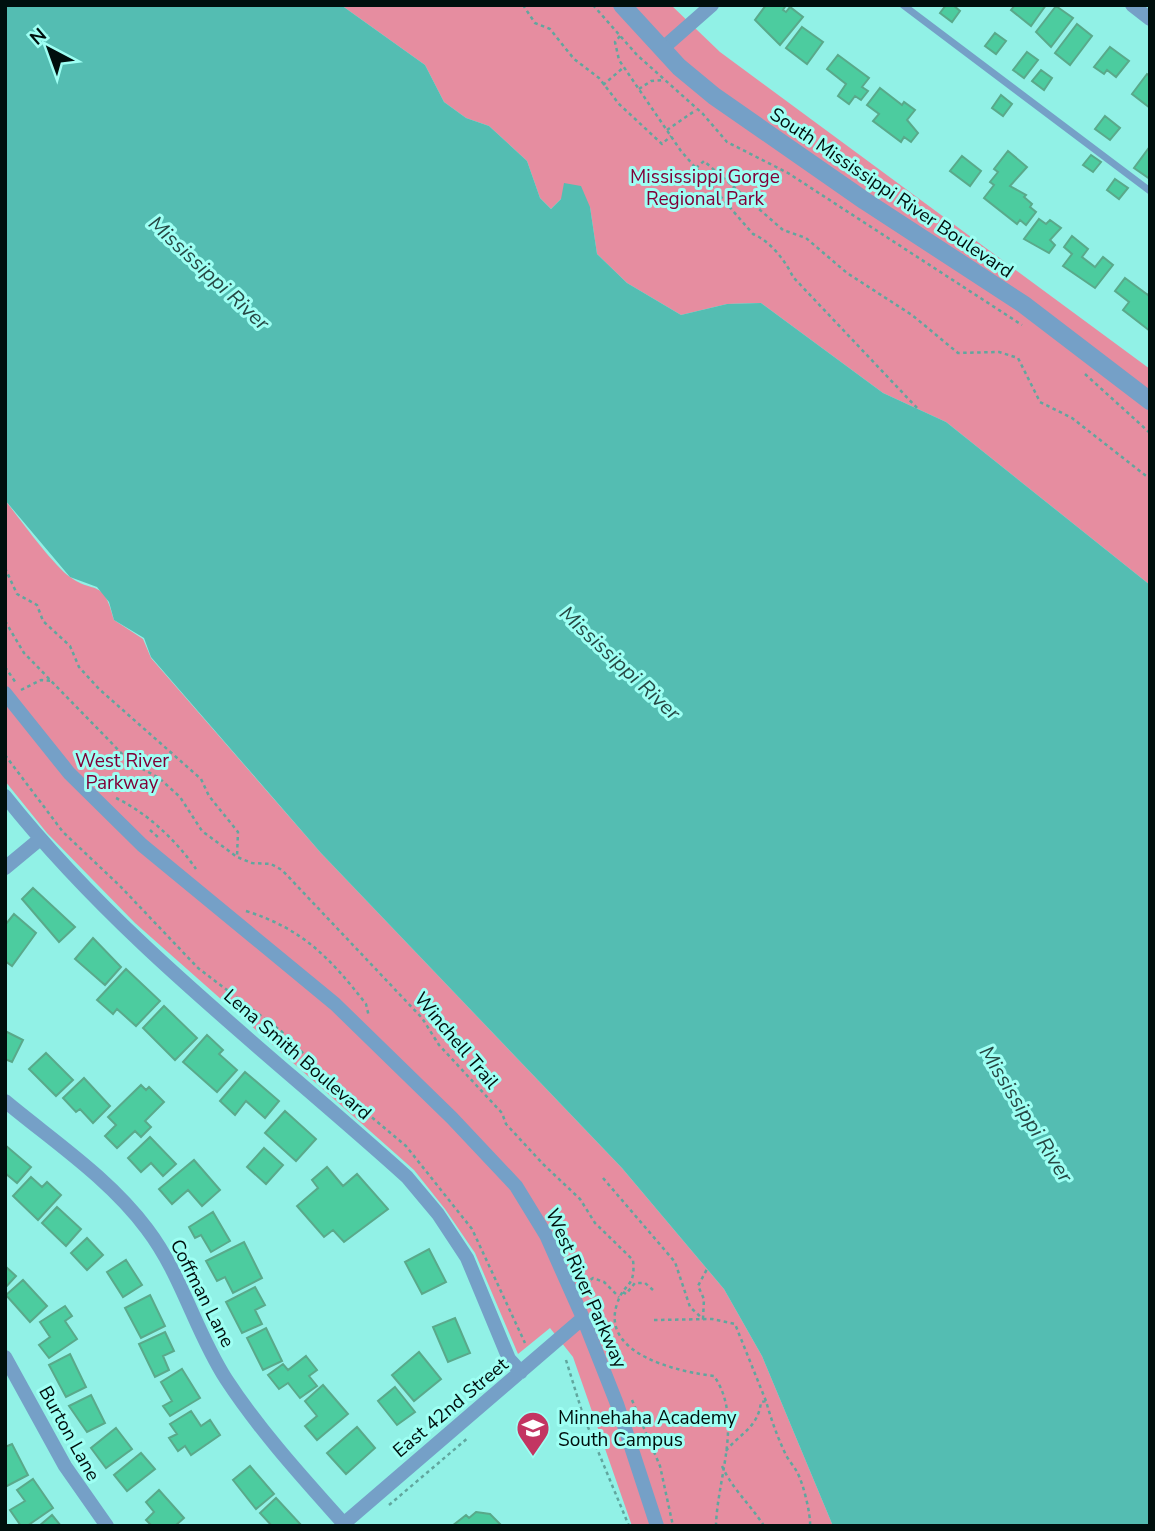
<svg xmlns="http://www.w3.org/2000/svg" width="1155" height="1531" font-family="'Nunito Sans',sans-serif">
	<rect width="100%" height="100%" fill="#91f1e6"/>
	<path fill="#e68da0" d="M341,5H671L720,52L1150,369V585L946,422L883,393L761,303L727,304L681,315L627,283L597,254L590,207L561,199L551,209L540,198L527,161L489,126L466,118L444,102L425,65Z
		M5,500C19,518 53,565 70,577C95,595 103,577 114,620L143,639L151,658L321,853L622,1168L724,1289L762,1356L833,1526H632L573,1357L550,1328L518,1354L475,1253L445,1209L414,1170L135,923L47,833L5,781Z"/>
	<path fill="#54bdb2" d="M5,5H341L425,65L444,102L466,118L489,126L527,161L540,198L551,209L561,199L564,183L581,186L590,207L597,254L627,283L681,315L727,304L761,303L883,393L946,422L1150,585V1526H833L762,1356L724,1289L622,1168L321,853L151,657L144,638L114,620L109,602L97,587L70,577L5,500Z"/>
	<path fill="#4ccc9f" stroke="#59a98a" stroke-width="2" d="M766,5H786L783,10L786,12L790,7L803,17L780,45L755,20Z
		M946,5H953L960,11L952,22L940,13Z
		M1015,5H1046L1031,26L1011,10Z
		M1056,6L1073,18L1051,47L1036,32Z
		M1077,24L1092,36L1070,65L1055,53Z
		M802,27L823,42L807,64L786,48Z
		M995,33L1006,41L996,54L985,46Z
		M1110,47L1129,61L1116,77L1107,70L1104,74L1094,67Z
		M1027,52L1038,60L1024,78L1013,70Z
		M838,55L869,78L862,87L868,91L861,100L855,96L849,104L838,96L846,84L827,69Z
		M1041,70L1052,78L1044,90L1032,81Z
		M1147,74L1150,76V108L1132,94Z
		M880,88L902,105L904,102L915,110L907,120L918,133L911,142L904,137L901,142L873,121L879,114L867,105Z
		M1001,95L1012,104L1003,116L992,108Z
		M1105,116L1120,128L1110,140L1095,129Z
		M1148,149L1150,151V179L1134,168Z
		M1008,151L1027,167L1010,186L1026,195L1024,197L1032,204L1030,207L1036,212L1026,225L1020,220L1017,224L984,198L994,185L990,182L998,172L994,169Z
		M1091,155L1101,162L1093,172L1083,165Z
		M962,156L981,171L970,186L950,171Z
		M1115,179L1128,188L1119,199L1107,190Z
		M1039,219L1046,224L1050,220L1061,228L1050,240L1055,245L1049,253L1024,239Z
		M1072,236L1088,249L1082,257L1095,267L1103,257L1113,265L1095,288L1063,266L1072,254L1064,247Z
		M1125,278L1148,295L1150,292V331L1123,310L1129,302L1115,291Z
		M33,888L75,927L59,942L22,899Z
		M14,914L36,933L12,966L5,961V925Z
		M93,938L121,967L105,985L75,959Z
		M126,969L160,1001L136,1026L117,1009L113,1014L97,1000Z
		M164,1006L197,1038L175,1060L143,1028Z
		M5,1031L23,1040L12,1062L5,1059Z
		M207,1035L223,1050L219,1054L237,1070L217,1092L183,1062Z
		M46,1053L73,1080L56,1096L29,1069Z
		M245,1072L279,1101L265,1118L246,1101L235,1115L220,1101Z
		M84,1078L110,1106L93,1123L80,1109L76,1112L63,1098Z
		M141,1085L146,1090L149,1087L164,1102L145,1121L151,1127L141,1137L135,1131L117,1148L105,1136L116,1125L108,1117Z
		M285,1111L316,1139L296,1161L265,1133Z
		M150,1137L176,1164L163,1176L151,1163L141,1172L128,1158Z
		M5,1145L31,1167L17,1183L5,1173Z
		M264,1148L283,1165L266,1184L247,1167Z
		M194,1160L220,1190L202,1206L188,1190L172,1204L159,1189Z
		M327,1167L343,1186L357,1174L388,1209L344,1242L333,1230L324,1237L297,1206L318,1188L312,1180Z
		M31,1177L42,1187L47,1182L61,1195L38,1220L13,1196Z
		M57,1207L81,1229L66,1246L42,1223Z
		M213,1212L230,1241L211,1252L201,1235L195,1238L189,1227Z
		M87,1238L103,1255L87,1270L71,1253Z
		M244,1242L262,1278L233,1293L225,1277L217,1281L206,1261Z
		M429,1249L446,1282L422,1294L405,1262Z
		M126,1260L142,1285L123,1297L107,1272Z
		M5,1266L16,1276L5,1288Z
		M23,1280L47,1306L30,1322L6,1295Z
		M255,1287L265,1305L255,1310L262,1324L242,1333L226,1302Z
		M150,1295L165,1326L141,1338L125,1308Z
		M65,1306L72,1316L65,1321L77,1339L49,1358L39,1345L50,1337L40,1322Z
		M455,1318L470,1353L448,1362L433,1327Z
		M266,1328L282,1361L263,1370L247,1338Z
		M165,1332L174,1351L163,1356L169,1370L155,1377L139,1344Z
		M419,1352L441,1379L414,1401L392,1375Z
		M70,1354L86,1387L66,1397L49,1365Z
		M306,1356L317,1370L309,1376L317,1386L300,1398L288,1383L279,1389L268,1375L283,1364L288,1370Z
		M182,1369L200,1398L170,1416L163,1406L172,1401L161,1382Z
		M323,1385L348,1414L317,1440L305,1426L317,1416L305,1401Z
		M395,1387L415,1412L397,1425L378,1401Z
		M91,1395L105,1423L87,1432L69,1406Z
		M191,1411L201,1426L210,1420L220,1435L191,1455L185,1446L178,1451L169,1438L177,1434L170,1424Z
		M357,1427L375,1448L346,1474L327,1453Z
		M116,1428L132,1449L106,1468L91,1448Z
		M12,1444L28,1475L5,1487V1447Z
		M141,1453L155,1469L127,1491L114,1475Z
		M250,1466L274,1494L256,1509L233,1480Z
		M33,1479L53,1508L27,1526H21L10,1510L25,1501L17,1490Z
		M159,1490L184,1518L175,1526H152L146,1520L154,1512L146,1502Z
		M276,1498L302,1526H272L260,1513Z
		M476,1512L490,1514L502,1526H452L466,1515L469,1518Z
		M52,1515L61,1526H39Z"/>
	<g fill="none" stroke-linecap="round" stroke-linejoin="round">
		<path stroke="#61a69e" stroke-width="2.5" stroke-dasharray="3.5 3.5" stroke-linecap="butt" d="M523,5L535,23L550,29L574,59L599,78L619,104L662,144L671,136
			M593,5L637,55L703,114L727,142L788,173L1022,325
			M620,36L615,42L619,60L681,151L753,234C770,241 785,260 793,277L918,409
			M603,85L624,67
			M639,89L651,81L663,80
			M667,130L696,110
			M696,168L704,161L783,230L806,238L847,273L912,315L958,353L999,352L1018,358L1040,402L1072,418L1150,479
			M1085,374L1150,433
			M5,568L17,594L37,605L43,621L70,646L79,667L99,689L201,779L209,796L238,832L237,857
			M5,621L24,653L130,762L159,778L180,797L202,831L237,857L252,863L271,864L282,870L422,1018L439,1045L502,1113L506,1124L543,1164L580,1199L595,1223L633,1260C636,1289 624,1281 617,1304C600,1355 680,1372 714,1376C744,1419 717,1478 716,1526
			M5,667L16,683
			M21,690L41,680L53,681
			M5,755L63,832L120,886L198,968L281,1031L344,1094L406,1146L472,1229L525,1343
			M116,798C147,813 176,840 196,869
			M150,830L160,839
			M246,911C303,929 330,958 366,1004L369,1017
			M603,1178L675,1262L690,1307L703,1319
			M585,1284L593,1278L604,1282L619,1297
			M623,1292L626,1294L635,1283H645L653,1290
			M703,1319L704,1299L698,1286L707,1269
			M654,1320L712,1319L735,1324L766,1401
			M566,1360L583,1415L629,1526
			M632,1400L660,1466L673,1526
			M726,1451C740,1433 758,1428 761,1402L766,1401C771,1419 777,1436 785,1453C788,1460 794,1466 797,1472C803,1482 811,1515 810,1526
			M722,1466C733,1490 750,1504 764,1526
			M389,1505L469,1437"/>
		<path stroke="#75a0c7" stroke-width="7" d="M903,5L1150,191"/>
		<path stroke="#75a0c7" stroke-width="14" d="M1132,5L1150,19
			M662,49L712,5
			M5,693L69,773L142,845L335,1004L452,1118L516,1186L546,1235L583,1318L617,1404L657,1526
			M5,796C120,941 271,1054 407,1177L438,1214L467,1258L509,1359L521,1372
			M5,868L40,839
			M5,1101C53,1141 109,1178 147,1229C182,1275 195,1331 226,1379C260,1431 303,1478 344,1524
			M5,1357L65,1466L107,1526
			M341,1526L583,1318"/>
		<path stroke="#75a0c7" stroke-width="18" d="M622,5L679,67L714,96L865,201L1023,304L1150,401"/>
	</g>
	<defs>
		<symbol id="school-pin" viewBox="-11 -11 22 30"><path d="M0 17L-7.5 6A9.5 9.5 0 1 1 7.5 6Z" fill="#c33562" stroke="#9efff3"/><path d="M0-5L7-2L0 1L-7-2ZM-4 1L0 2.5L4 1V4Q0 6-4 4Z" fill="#fff"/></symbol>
	</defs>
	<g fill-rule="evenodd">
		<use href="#school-pin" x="514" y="1409" width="38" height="52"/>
	</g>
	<g text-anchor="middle" stroke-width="6" stroke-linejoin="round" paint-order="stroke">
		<g font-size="19" fill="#810037" stroke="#9efff3">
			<text x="705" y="183">Mississippi Gorge<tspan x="705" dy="22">Regional Park</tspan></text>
			<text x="122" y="767">West River<tspan x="122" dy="22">Parkway</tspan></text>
		</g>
		<g font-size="19" fill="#000f0d" stroke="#9efff3">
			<text transform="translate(892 192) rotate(34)" y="7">South Mississippi River Boulevard</text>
			<text transform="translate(457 1040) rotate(50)" y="7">Winchell Trail</text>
			<text transform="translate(298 1054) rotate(41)" y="7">Lena Smith Boulevard</text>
			<text transform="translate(587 1288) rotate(66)" y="7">West River Parkway</text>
			<text transform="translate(203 1293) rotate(63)" y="7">Coffman Lane</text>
			<text transform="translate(450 1407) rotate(-40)" y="7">East 42nd Street</text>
			<text transform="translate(70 1433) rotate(61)" y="7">Burton Lane</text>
		</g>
		<g font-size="19" fill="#000f0d" stroke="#9efff3" text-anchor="start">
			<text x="558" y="1424">Minnehaha Academy<tspan x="558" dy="22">South Campus</tspan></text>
		</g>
		<g font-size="21" font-style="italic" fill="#274844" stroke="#9efff3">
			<text transform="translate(209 273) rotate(43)" y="7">Mississippi River</text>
			<text transform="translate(620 663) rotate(43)" y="7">Mississippi River</text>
			<text transform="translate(1026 1114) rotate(58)" y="7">Mississippi River</text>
		</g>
	</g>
	<rect width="1155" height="1531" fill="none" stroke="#000f0d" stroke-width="14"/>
	<g transform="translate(49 49) rotate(319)" stroke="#9efff3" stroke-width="5" paint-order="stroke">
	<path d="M0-5L12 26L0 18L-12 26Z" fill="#000f0d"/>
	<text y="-10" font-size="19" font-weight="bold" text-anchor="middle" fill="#000f0d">N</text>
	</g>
</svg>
